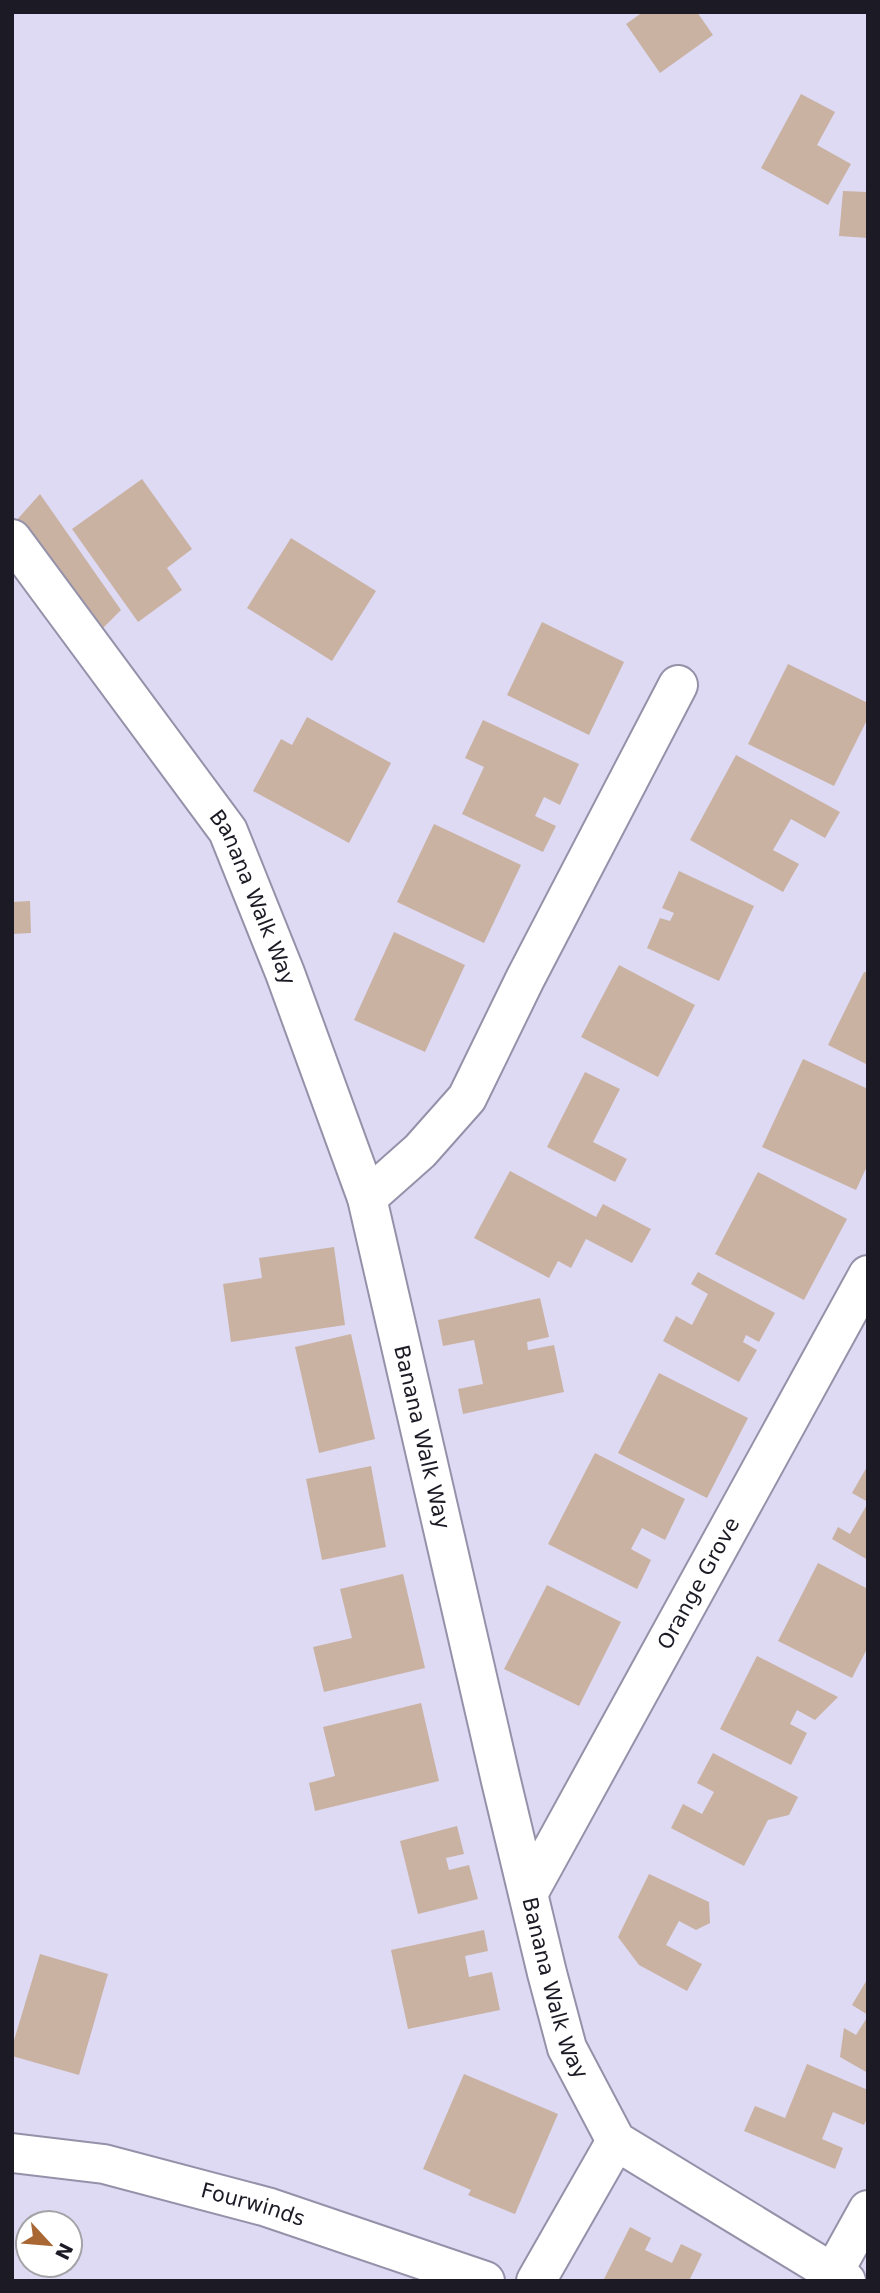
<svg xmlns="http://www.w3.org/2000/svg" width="880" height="2293" font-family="'DejaVu Sans',sans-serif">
	<rect width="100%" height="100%" fill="#dedaf4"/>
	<path fill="#c9b2a2" d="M643,12H697L713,35L660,73L626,24Z
		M801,94L835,112L817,145L851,164L828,205L761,168Z
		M843,191L868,192V238L839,236Z
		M142,479L192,549L167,568L182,590L138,622L72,529Z
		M40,494L121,610L99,632L15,522Z
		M291,538L376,591L332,661L247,608Z
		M542,622L624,662L589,735L507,695Z
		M788,664L868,703V718L834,786L748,744Z
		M307,717L391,763L349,843L253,791L281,739L292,745Z
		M483,720L579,764L560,805L544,797L535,816L556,826L543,852L462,814L484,767L465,758Z
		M736,755L840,812L825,838L791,819L773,850L799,864L783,892L690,840Z
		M434,824L521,865L484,943L397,902Z
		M679,871L754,906L719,981L647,948L660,918L670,921L674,913L662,908Z
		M30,901L31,933L12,934V902Z
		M394,932L465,965L425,1052L354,1020Z
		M619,965L695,1005L658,1077L581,1037Z
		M864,972L868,973V1065L828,1045Z
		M803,1059L868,1089V1164L856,1190L762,1147Z
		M585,1072L620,1089L593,1142L627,1159L615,1182L547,1147Z
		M510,1171L596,1217L603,1204L651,1229L632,1263L586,1239L571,1268L558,1261L549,1278L474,1238Z
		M758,1172L847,1219L804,1300L715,1254Z
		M334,1247L345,1325L231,1342L223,1284L262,1278L259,1258Z
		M698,1272L775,1313L759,1342L746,1335L743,1342L757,1350L739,1382L663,1341L676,1316L692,1325L708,1294L691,1284Z
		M540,1298L549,1337L527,1342L528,1350L554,1345L564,1392L463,1414L458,1389L483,1384L474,1340L443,1346L438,1320Z
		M351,1334L375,1439L319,1453L295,1347Z
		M659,1373L748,1418L707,1498L618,1453Z
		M595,1453L685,1499L665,1540L642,1528L631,1549L651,1560L637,1589L548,1544Z
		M868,1465V1502L852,1493Z
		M371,1466L386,1547L322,1560L306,1479Z
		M868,1503V1560L832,1539L838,1527L850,1534Z
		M818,1563L868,1589V1647L852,1678L778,1641Z
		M403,1574L425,1668L324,1692L313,1647L352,1638L340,1589Z
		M547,1585L621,1622L579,1706L504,1669Z
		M757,1656L838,1697L815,1720L797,1710L790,1724L807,1733L791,1765L720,1729Z
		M421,1703L439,1781L315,1811L309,1783L335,1776L323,1727Z
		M713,1753L798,1797L789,1815L768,1820L744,1866L671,1828L683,1804L702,1814L714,1792L697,1783Z
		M457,1826L464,1854L446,1858L449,1870L469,1865L478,1899L418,1914L400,1841Z
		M649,1874L709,1902L710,1923L696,1930L679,1921L666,1945L702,1964L687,1991L639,1965L618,1937Z
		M484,1930L488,1951L465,1956L469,1977L492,1972L500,2010L408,2029L391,1950Z
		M40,1954L108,1974L79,2075L12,2056V2047Z
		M868,1978V2015L852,2005Z
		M868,2016V2073L840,2057L844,2028L856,2035Z
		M807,2064L868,2090V2116L864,2125L833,2112L822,2139L843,2148L835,2169L744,2131L755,2106L785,2118Z
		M464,2074L558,2114L515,2214L468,2195L471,2190L423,2169Z
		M630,2227L651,2238L645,2250L672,2263L681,2244L702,2254L689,2281H603Z"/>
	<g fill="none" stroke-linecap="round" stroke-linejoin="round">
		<defs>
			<g id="minor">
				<path id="s1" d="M12,539L228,831L285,973L367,1198L501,1781L547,1973L567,2048L616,2141L846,2281"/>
				<path d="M367,1198L420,1151L467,1098L525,979L678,685"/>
				<path id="s2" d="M529,1892L868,1275"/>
				<path id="s3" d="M12,2153L104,2164L267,2207L485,2281"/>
				<path d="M833,2273L868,2210"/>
				<path d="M536,2281L616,2141"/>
			</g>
		</defs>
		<use href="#minor" stroke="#9491a9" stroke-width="42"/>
		<use href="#minor" stroke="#fff" stroke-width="38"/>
	</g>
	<g text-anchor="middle" stroke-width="6" stroke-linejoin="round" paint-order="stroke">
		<g font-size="21" fill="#1c1a24" stroke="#fff">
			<text dy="7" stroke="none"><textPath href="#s1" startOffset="434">Banana Walk Way</textPath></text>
			<text dy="7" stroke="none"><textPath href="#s1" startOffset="1001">Banana Walk Way</textPath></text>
			<text dy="7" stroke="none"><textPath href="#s2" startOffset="352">Orange Grove</textPath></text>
			<text dy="7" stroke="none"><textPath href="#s1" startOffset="1568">Banana Walk Way</textPath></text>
			<text dy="7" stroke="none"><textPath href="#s3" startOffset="247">Fourwinds</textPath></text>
		</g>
	</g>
	<rect width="880" height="2293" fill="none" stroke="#1c1a24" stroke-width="28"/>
	<g transform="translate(49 2244) rotate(116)"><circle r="33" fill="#ffffff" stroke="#a4a3a7" stroke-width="2"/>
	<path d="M0-5L12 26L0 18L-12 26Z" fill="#a96733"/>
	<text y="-10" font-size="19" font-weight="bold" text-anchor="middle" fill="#1c1a24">N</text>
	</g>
</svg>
